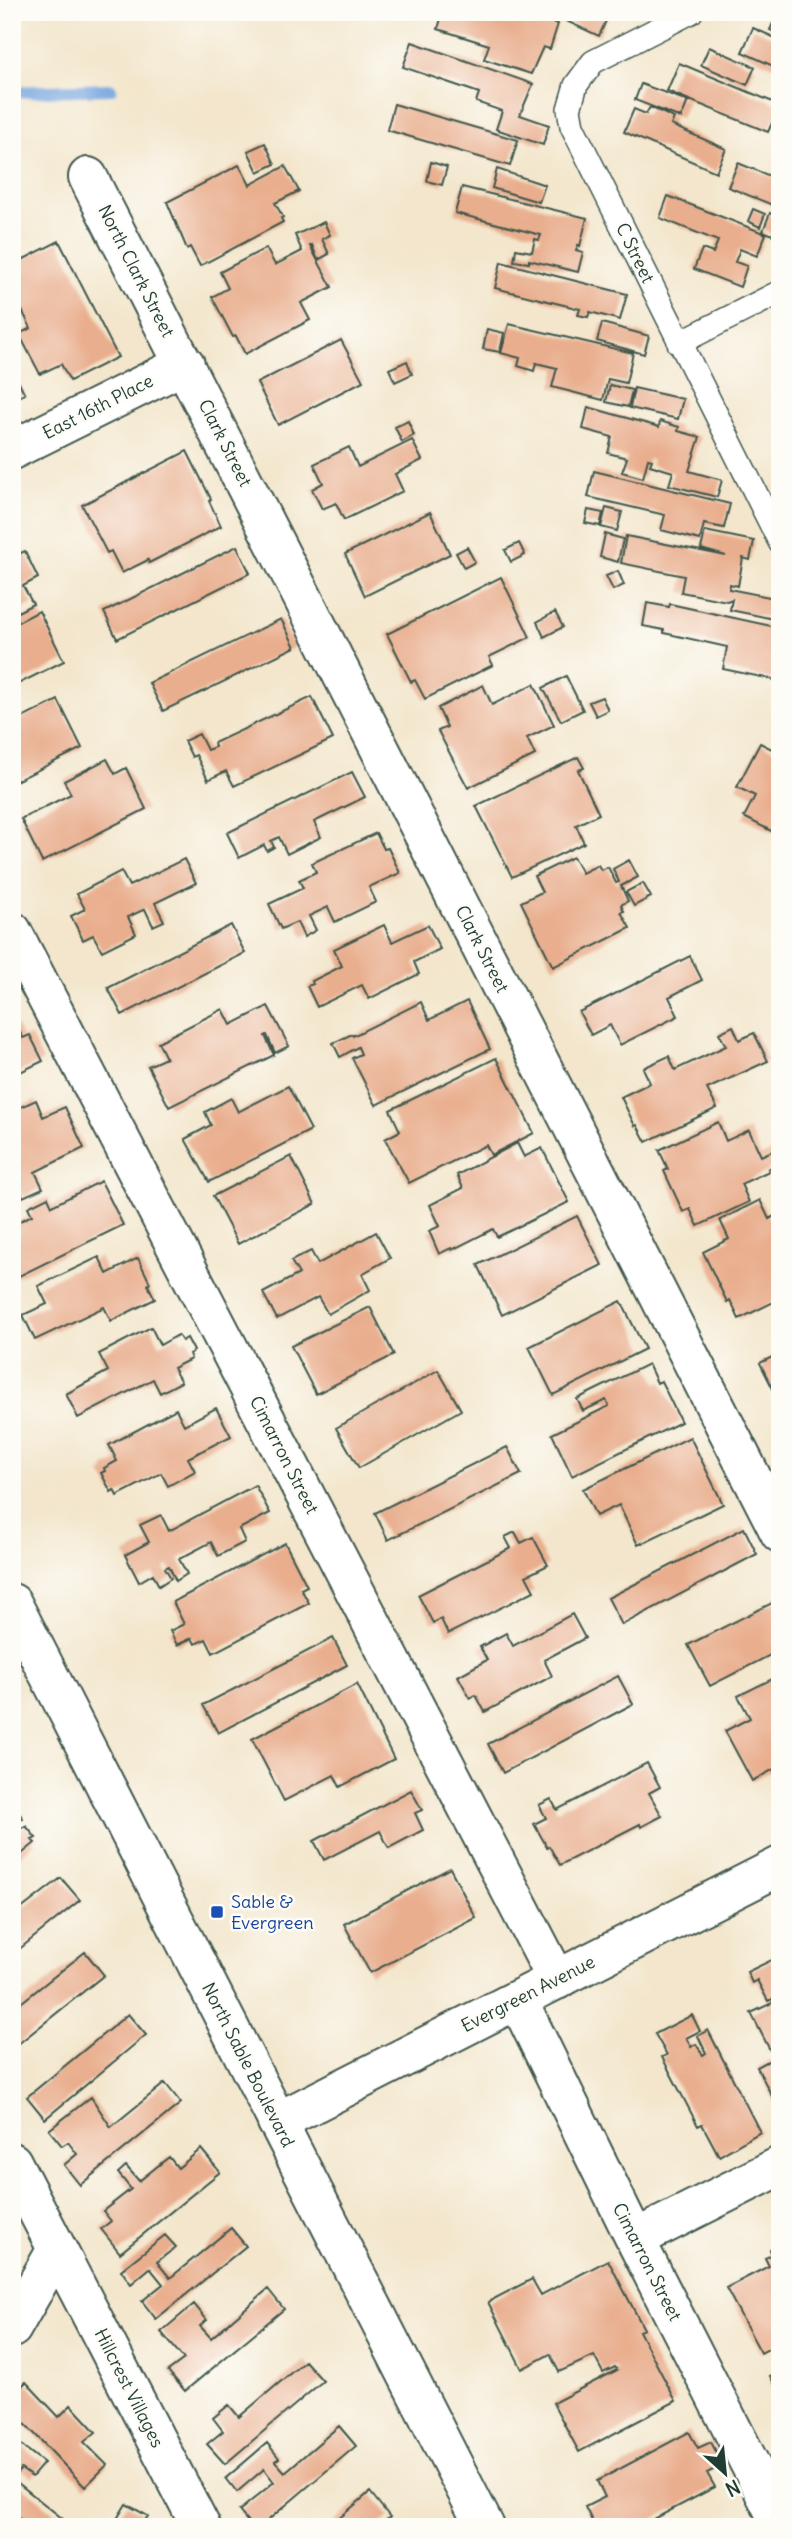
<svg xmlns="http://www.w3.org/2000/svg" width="792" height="2539" font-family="Delius,sans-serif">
	<rect width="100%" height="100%" fill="#fdfcf7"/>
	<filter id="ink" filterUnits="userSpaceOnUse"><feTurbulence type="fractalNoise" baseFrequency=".0143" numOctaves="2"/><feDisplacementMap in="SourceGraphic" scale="14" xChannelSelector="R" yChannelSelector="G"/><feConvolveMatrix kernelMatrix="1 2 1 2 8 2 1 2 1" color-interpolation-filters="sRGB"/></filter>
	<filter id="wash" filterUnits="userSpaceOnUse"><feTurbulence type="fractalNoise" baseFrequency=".00686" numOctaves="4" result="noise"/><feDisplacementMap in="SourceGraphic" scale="28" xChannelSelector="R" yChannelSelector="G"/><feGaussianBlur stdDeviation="1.57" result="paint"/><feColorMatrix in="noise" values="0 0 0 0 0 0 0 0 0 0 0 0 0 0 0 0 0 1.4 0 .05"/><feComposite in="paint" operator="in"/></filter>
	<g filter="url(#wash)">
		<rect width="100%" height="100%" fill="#f3e6cc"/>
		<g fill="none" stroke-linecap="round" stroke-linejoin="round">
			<path stroke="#74a4df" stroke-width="12" d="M12,92L111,89"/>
		</g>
		<g id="blocks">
			<path fill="#e9ae8e" d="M435,12H521L558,24L550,49L543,47L531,74L484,59L489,45L438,29L442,15Z
				M554,12H610L599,36L553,15Z
				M778,12L780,13V34L770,30Z
				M753,28L780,40V69L742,52Z
				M412,42L533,84L520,115L549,125L543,145L496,129L502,111L476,102L479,93L403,67Z
				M709,47L755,67L747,85L701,65Z
				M679,63L780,105L768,132L667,91Z
				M641,84L688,101L681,118L635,100Z
				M394,104L518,140L510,166L387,130Z
				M650,107L674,118L671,125L726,149L716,172L624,132L634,109L646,114Z
				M265,143L275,164L258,172L248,151Z
				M431,162L447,167L442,185L427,181Z
				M738,163L780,180V208L728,187Z
				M239,165L250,185L285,166L299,191L275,203L283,217L281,218L283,222L200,266L190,247L187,249L167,202Z
				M497,169L545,185L539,202L492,188Z
				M462,187L587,218L580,246L578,245L576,250L583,252L578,272L529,260V263L514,261L516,249L532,252L535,239L539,240L541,235L455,213Z
				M668,196L766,234L757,256L740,249L735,262L747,266L740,287L694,269L702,249L713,253L718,241L660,218Z
				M753,209L765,214L760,227L748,221Z
				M770,213L780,217V238L763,231Z
				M324,222L330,235L322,239L329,254L318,260L312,245L310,246L332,287L301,303L310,320L245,354L236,336L233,337L212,297L228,288L220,272L266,248L275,265L302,251L295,235Z
				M59,241L118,357L70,381L61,364L40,374L19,334L31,328L12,291L14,273L12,265Z
				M501,262L627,294L620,320L590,312L588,317L578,315L580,309L495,288Z
				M602,323L649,336L644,354L597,341Z
				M509,324L633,353L626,383L608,379L603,400L552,387L557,368L536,363L534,371L518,366L520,358L501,353Z
				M487,329L504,333L500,352L483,349Z
				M341,340L363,381L278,425L257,383Z
				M407,361L412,374L395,382L389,369Z
				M12,370L25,394L12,400Z
				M610,385L632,390L628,407L606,402Z
				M634,388L683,399L678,419L630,408Z
				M588,407L659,427L660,421L679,427L678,431L700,437L689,471L722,480L717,497L669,485L673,472L650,465L652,460L648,459L643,478L622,472L627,458L608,453L612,437L583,429Z
				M408,421L414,435L402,442L395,427Z
				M412,440L422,460L395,474L403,491L344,520L336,503L322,509L312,489L323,483L314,464L349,447L358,467Z
				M187,451L211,499L209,501L221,526L149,563L148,560L122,573L111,551L107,553L82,505Z
				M594,471L730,504L724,528L704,524L700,540L661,530L665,515L588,497Z
				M606,508L622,512L617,531L601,527Z
				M588,510L603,513L600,526L585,523Z
				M430,512L450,554L365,596L345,554Z
				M705,531L754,541L750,560L743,558L738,586L730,584L729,589L780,599L779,620L730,610L732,599L727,601L681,592L684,576L621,563L626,536L726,556L701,549Z
				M605,534L623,539L618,562L600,557Z
				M519,543L525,555L511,562L505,550Z
				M237,546L250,573L117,639L104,612Z
				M467,547L475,562L464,568L456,553Z
				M25,551L38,578L23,586L33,604L12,615V557Z
				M618,571L624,585L613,590L606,576Z
				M501,577L530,637L489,657L493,665L425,699L415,680L411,682L387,634Z
				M647,603L669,607L670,604L780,628V681L723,669L727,647L664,633V630L643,626Z
				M39,611L64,661L12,687V625Z
				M555,612L563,627L544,637L537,622Z
				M281,619L295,647L163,711L149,683Z
				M566,676L583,710L561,721L543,688Z
				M534,684L554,725L527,738L535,755L468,788L438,731L447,727L438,708L483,685L492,705Z
				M312,697L333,739L234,786L226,771L208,780L196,755L192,757L184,741L199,734L207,750L215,747L214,743Z
				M602,697L608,710L596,716L589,702Z
				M58,700L82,748L12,783V723Z
				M760,743L780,753L779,835L744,817L755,796L737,787Z
				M578,757L584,768L578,770L599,814L576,825L584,843L512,877L476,806Z
				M107,759L115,774L126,768L146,809L42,862L21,819L71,794L64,781Z
				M352,772L365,797L314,822L321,837L287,854L279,837L271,841L274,847L267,851L264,845L239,858L227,833Z
				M376,833L384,849L388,848L400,873L369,887L376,902L335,922L328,907L309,916L316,930L304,937L297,922L281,929L269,904L303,888L299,880L316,872L312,863Z
				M573,857L582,873L598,865L601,870L608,867L616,883L619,882L613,869L629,860L638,877L621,886L628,901L621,905L624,911L621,912L630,928L553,967L521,902L542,892L534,876Z
				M184,859L196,883L155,903L164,921L153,926L145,909L128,917L136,934L102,951L93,935L83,940L71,916L85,909L77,894L121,871L129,886Z
				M643,883L651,897L634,906L626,892Z
				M231,925L245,953L122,1015L108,988Z
				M384,925L392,942L428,925L440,949L414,962L419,974L369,999L362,985L317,1007L307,986L313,984L312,981L342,966L334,949Z
				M690,956L702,980L669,997L678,1016L620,1045L610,1025L591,1035L579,1012Z
				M467,1001L490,1049L376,1105L352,1058L361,1054L358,1047L340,1057L333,1043L352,1034L353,1036L421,1002L429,1020Z
				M268,1006L289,1046L275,1053L267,1035L265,1036L274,1055L169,1107L148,1066L166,1058L158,1042L223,1009L231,1025Z
				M12,1017L23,1038L30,1035L43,1061L12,1076Z
				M733,1026L739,1040L754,1033L768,1061L707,1089L717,1108L646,1142L637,1125L635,1126L621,1097L650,1083L643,1068L669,1056L675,1070L726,1046L719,1033Z
				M496,1058L534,1133L491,1155L486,1145L409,1183L385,1139L400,1131L390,1110Z
				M288,1086L311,1130L209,1182L185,1139L211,1125L205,1112L231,1098L238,1112Z
				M36,1100L43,1117L65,1107L84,1148L35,1172L43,1188L23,1197L16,1182L12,1183V1111Z
				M718,1122L726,1141L749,1130L761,1156L772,1151L778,1164L768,1169L769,1171L741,1184L749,1202L698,1226L690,1209L683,1212L664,1171L668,1169L659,1150Z
				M517,1143L524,1157L542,1148L569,1202L497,1237L493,1229L452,1250L451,1248L439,1254L429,1231L440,1226L430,1205L463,1188L457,1175Z
				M291,1156L315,1204L238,1244L213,1196Z
				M101,1181L123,1225L17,1277L12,1267V1225L32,1215L28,1207L48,1197L52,1206Z
				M760,1200L769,1219L780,1213V1299L739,1319L730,1300L727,1302L703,1252L729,1239L720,1220Z
				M577,1216L602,1265L502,1315L478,1265Z
				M376,1232L390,1258L362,1274L370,1290L328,1314L318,1297L277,1319L263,1293L299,1274L291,1261L311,1251L318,1264Z
				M99,1257L107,1274L138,1258L150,1283L148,1285L155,1299L111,1321L104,1307L35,1340L23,1315L47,1304L38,1286Z
				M621,1301L645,1349L553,1395L529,1347Z
				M370,1307L394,1355L316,1394L291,1346Z
				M151,1327L160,1345L178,1335L182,1341L187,1338L194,1351L189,1354L191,1359L173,1368L181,1382L160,1393L153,1379L78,1418L66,1394L108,1371L99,1354Z
				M780,1353V1388L774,1391L760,1363Z
				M648,1364L657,1383L661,1381L681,1422L572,1476L552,1434L609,1406L606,1400L583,1411L577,1399Z
				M438,1370L461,1410L359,1468L336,1428Z
				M216,1408L231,1436L188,1458L195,1471L168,1486L161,1473L117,1496L114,1490L111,1492L101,1473L105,1471L104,1468L117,1461L109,1445L176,1409L184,1425Z
				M690,1437L723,1504L638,1545L619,1505L596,1516L583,1489Z
				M507,1447L521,1474L388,1540L375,1513Z
				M255,1485L270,1513L239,1529L245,1542L218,1556L211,1542L179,1559L187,1574L176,1581L169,1566L165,1568L171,1578L159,1586L153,1574L139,1582L125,1555L149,1542L140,1525L161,1515L169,1531Z
				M744,1528L757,1554L622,1625L608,1598Z
				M515,1532L521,1543L533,1537L548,1565L526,1576L534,1591L448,1634L441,1619L433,1623L418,1595L511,1548L505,1537Z
				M285,1543L307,1586L301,1589L309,1603L213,1653L206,1639L195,1644L192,1638L177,1645L170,1631L184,1624L173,1602Z
				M774,1602L780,1613V1650L710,1686L688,1645Z
				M572,1614L585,1638L544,1660L552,1676L485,1712L476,1695L470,1698L458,1676L487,1660L480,1647L506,1633L513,1646Z
				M333,1638L347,1665L218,1733L203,1705Z
				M780,1675V1766L752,1781L725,1731L750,1718L738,1696Z
				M618,1676L633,1704L503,1773L488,1744Z
				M357,1684L394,1759L340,1787L334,1775L284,1801L252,1739Z
				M647,1763L660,1787L649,1793L662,1816L641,1827L640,1824L560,1865L549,1846L547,1847L534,1824L546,1818L539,1805L551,1799L557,1810Z
				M411,1790L422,1810L415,1813L423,1830L389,1848L380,1831L324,1860L314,1841Z
				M12,1804L23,1818L15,1824L19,1829L26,1826L36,1838L32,1840L35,1843L12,1862Z
				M450,1868L476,1918L370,1973L344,1924Z
				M61,1878L80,1900L12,1955V1916Z
				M85,1952L104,1975L12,2049V2010Z
				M778,1957L780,1962V1996L768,2001L757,1980L752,1983L747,1972Z
				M780,1999V2112L757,2067L774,2058L751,2013Z
				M128,2014L146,2035L45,2119L27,2097Z
				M692,2015L700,2031L686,2038L691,2047L696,2044L703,2055L706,2053L698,2036L708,2030L760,2132L719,2156L702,2124L698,2126L662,2057L667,2055L655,2034Z
				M165,2083L181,2103L80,2185L64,2165L77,2154L68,2142L62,2146L49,2130L91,2097L111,2127Z
				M201,2149L220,2172L120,2253L101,2229L111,2221L103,2211L131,2189L118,2173L126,2166L139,2181L169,2157L178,2168Z
				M231,2228L246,2246L156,2319L142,2301L163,2284L150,2268L131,2284L121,2270L165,2235L176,2247L157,2262L170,2278Z
				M780,2245V2343L761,2353L726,2288L769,2266L765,2258L772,2255L770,2250Z
				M608,2260L644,2329L639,2331L676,2401L579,2452L553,2403L617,2370L615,2367L603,2373L594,2356L559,2372L550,2354L522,2369L488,2302L532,2279L541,2295Z
				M268,2289L284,2309L185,2391L168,2371L184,2359L161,2332L194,2304L207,2320L200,2326L211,2338Z
				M305,2361L323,2381L225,2464L207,2444L223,2431L213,2418L229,2405L239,2417Z
				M780,2371V2395L770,2376Z
				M26,2382L59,2417L71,2405L96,2432L84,2442L107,2465L85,2487L12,2410V2395Z
				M339,2426L356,2446L260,2527H252L239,2511L274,2482L264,2469L237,2492L226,2478L267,2443L279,2458L275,2461L285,2472Z
				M689,2432L698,2448L711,2442L723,2465L707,2473L715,2487L639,2527H616L613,2522L604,2527H595L585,2507L605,2497L597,2481Z
				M12,2438L44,2463L32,2477L21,2469L13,2479L73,2527H31L12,2512Z
				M370,2492L390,2517L378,2527H329Z
				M126,2504L148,2516L141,2527H112Z"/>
		</g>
	</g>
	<g filter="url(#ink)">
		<use href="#blocks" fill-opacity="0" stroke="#3f564b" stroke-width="2"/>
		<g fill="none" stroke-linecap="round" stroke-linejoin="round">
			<defs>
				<path id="lane" d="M691,12L593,62L576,85L569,109L572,126L780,542
					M679,343L780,292"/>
				<path id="street" d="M88,177L780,1533
					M12,450L185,364
					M12,931L557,1980
					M518,2000L635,2239L780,2523
					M277,2122L780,1866
					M12,2162L201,2527
					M635,2239L780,2166
					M12,2328L57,2249"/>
				<path id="secondary" d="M12,1603L485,2527"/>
			</defs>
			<use href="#lane" stroke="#3f564b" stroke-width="26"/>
			<use href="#street" stroke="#3f564b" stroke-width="42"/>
			<use href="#secondary" stroke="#3f564b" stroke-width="42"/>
			<use href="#lane" stroke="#fff" stroke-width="23"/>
			<use href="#street" stroke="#fff" stroke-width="38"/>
			<use href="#secondary" stroke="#fff" stroke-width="38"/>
		</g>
	</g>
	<rect fill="#1a4fb4" stroke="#fdfcf7" stroke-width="2.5" x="210" y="1905" width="14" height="14" rx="3.5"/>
	<g text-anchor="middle" stroke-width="5" stroke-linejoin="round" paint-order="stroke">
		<g font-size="18" fill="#1f3d34" stroke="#fdfcf7">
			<text transform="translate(635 253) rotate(64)" y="6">C Street</text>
			<text transform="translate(136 271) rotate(63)" y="6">North Clark Street</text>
			<text transform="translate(98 407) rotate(-27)" y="6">East 16th Place</text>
			<text transform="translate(225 443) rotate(63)" y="6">Clark Street</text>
			<text transform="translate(482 949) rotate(63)" y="6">Clark Street</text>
			<text transform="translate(284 1455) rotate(63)" y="6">Cimarron Street</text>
			<text transform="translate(528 1994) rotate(-27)" y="6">Evergreen Avenue</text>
			<text transform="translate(248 2065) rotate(63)" y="6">North Sable Boulevard</text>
			<text transform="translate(647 2262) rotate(63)" y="6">Cimarron Street</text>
			<text transform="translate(129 2388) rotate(63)" y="6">Hillcrest Villages</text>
		</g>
		<g font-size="18" fill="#164399" stroke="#fdfcf7" text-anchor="start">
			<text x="231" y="1908">Sable &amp;<tspan x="231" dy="21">Evergreen</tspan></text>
		</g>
	</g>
	<rect width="792" height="2539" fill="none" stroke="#fdfcf7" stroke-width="42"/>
	<g transform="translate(725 2473) rotate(153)" stroke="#fdfcf7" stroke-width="5" paint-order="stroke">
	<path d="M0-5L12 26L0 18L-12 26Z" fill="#1f3d34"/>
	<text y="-10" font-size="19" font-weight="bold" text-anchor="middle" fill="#1f3d34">N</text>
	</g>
</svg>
